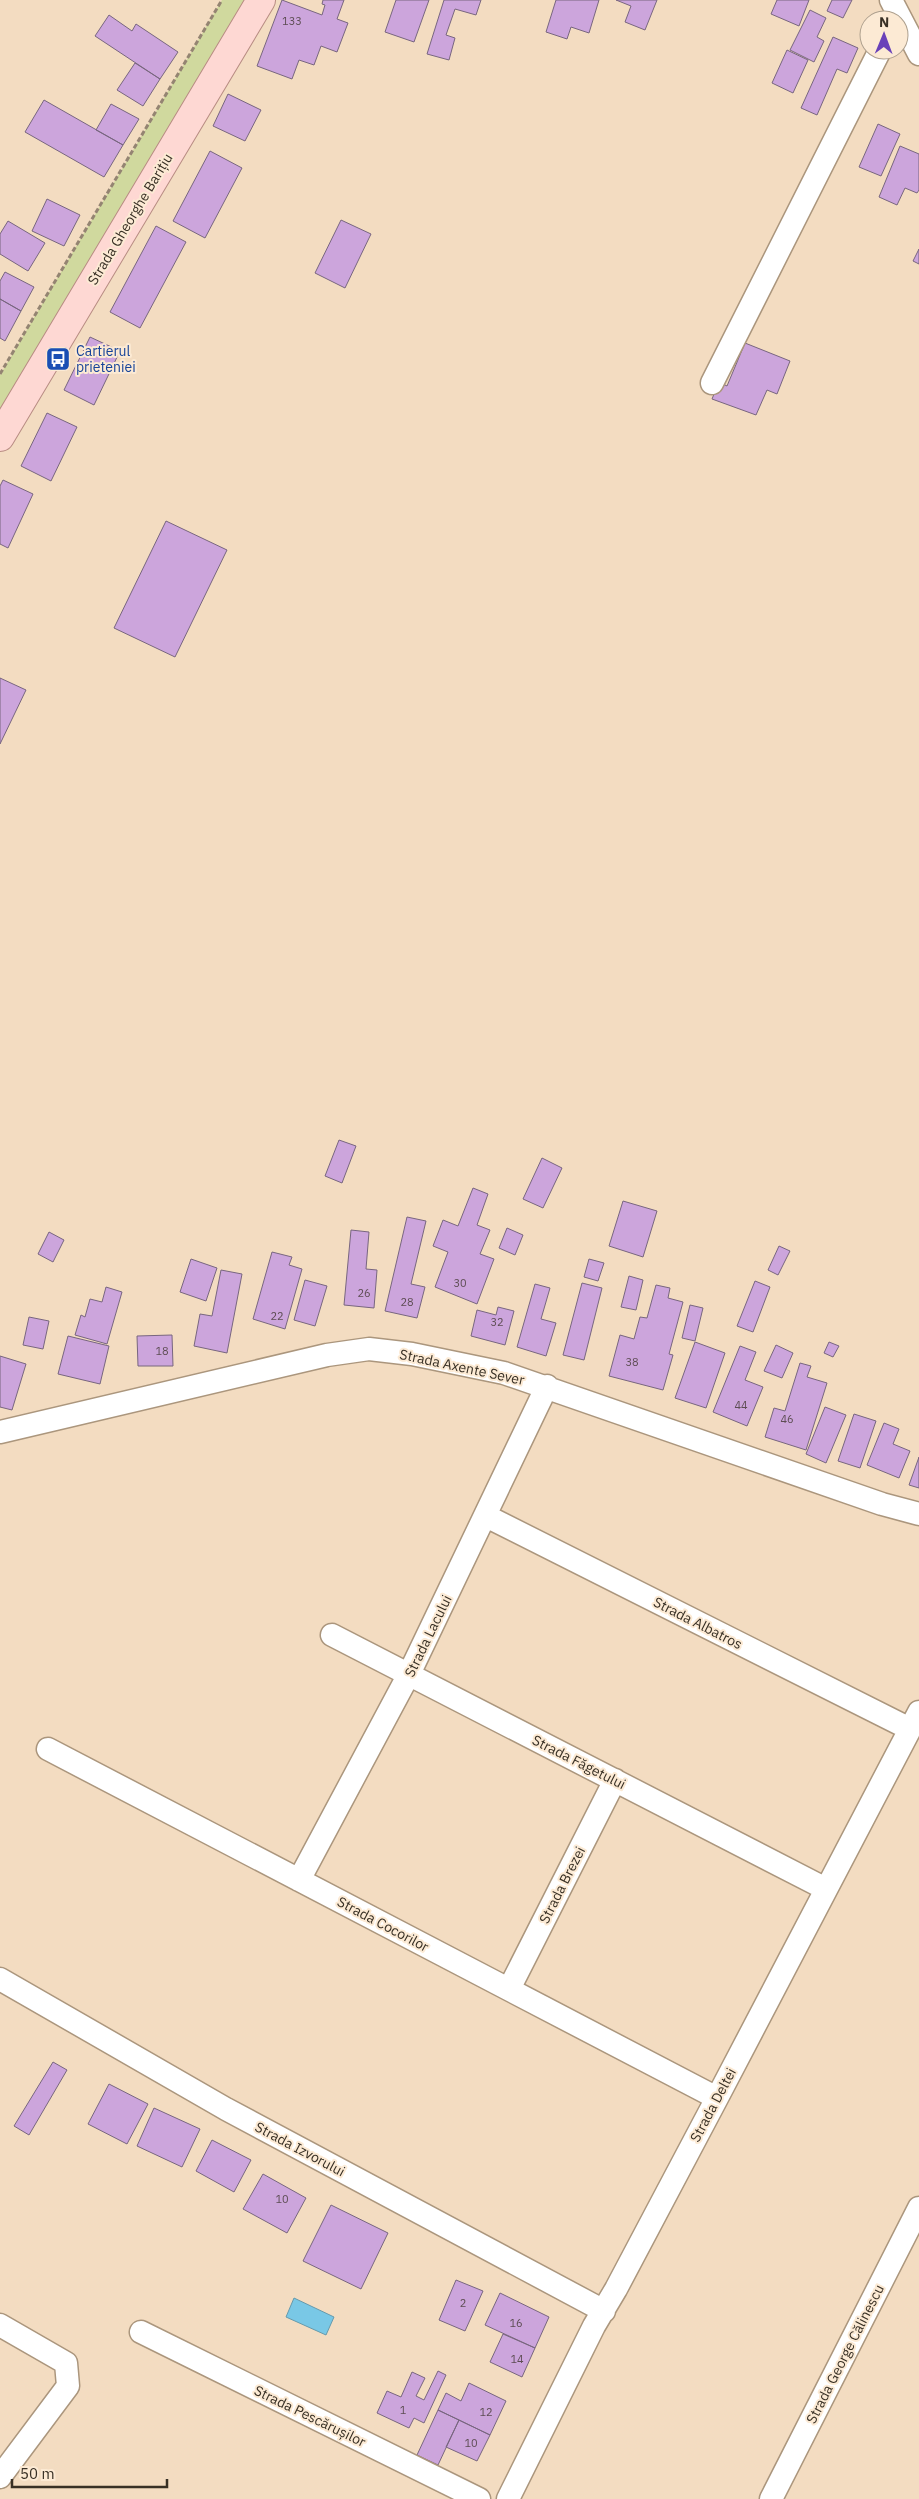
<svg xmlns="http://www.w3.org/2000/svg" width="919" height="2499" font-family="'IBM Plex Sans',sans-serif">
	<rect width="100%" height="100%" fill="#f3dcc1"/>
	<path fill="#d0d99e" d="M222,0H261L0,437V375Z"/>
	<path fill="#79c8e6" stroke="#669aac" d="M294,2298L334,2317L326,2335L286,2317Z"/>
	<path fill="#cca5dc" stroke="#78667f" d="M282,0L322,15L325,5L322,4L323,0H344L337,19L348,23L337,52L321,46L314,65L299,60L292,79L257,66Z
		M396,0H429L414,42L385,32Z
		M444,0H481L476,15L455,9L446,35L455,38L449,60L427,54Z
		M556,0H599L589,33L571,27L567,39L546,32Z
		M616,0H657L645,30L625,22L631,6Z
		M777,0H809L799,26L771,14Z
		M832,0H852L843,18L827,11Z
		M810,10L826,18L817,37L824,41L814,62L790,50Z
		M109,15L132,31L136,24L178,52L160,79L95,36Z
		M833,37L858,48L847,73L837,69L817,115L801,108Z
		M787,50L808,60L793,93L772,83Z
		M135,63L160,79L143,106L117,90Z
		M228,94L261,110L245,141L213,126Z
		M44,100L123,145L104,177L25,132Z
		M111,104L139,119L123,145L96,130Z
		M878,124L900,134L881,176L859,167Z
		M900,146L919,154V190L917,193L905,188L897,205L879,197Z
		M210,151L242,168L205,238L173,221Z
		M47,199L80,215L64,246L32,231Z
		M341,220L371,234L345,288L315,273Z
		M8,221L45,243L28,271L0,254V234Z
		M156,226L186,242L140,328L110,312Z
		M919,249V264L913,261Z
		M5,272L34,287L21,311L0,299V281Z
		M0,299L21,311L5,341L0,338Z
		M90,337L120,351L94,405L64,390Z
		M745,343L790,361L777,394L767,390L756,415L712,399L719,382L727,386Z
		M47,413L77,427L51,481L21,466Z
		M3,480L33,494L8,548L0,544V486Z
		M166,521L227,550L175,657L114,628Z
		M0,678L26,690L0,744Z
		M339,1140L356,1146L342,1183L325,1176Z
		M542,1158L562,1168L543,1208L523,1199Z
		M473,1188L488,1194L477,1225L490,1230L480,1254L494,1259L477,1304L435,1287L448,1252L433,1246L443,1220L458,1226Z
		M623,1201L657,1211L643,1257L609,1246Z
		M407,1217L426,1221L411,1284L425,1287L417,1318L385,1311Z
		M507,1228L523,1235L515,1255L499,1248Z
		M351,1230L369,1232L366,1269L377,1270L374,1308L344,1305Z
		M49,1232L64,1240L53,1262L38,1254Z
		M779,1246L790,1251L778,1275L768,1270Z
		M272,1252L292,1257L289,1265L302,1269L285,1329L253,1319Z
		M191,1259L217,1268L206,1301L180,1292Z
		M589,1259L604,1263L598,1281L584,1277Z
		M221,1270L242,1274L227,1353L194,1346L200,1314L212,1316Z
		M629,1276L643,1280L636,1310L621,1307Z
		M305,1280L327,1286L315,1326L294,1320Z
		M755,1281L770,1287L753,1332L737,1326Z
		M582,1283L602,1288L584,1360L563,1355Z
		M535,1284L550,1288L541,1319L556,1323L546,1356L517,1347Z
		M656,1285L670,1288L668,1298L683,1302L669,1354L673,1355L663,1390L609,1376L620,1335L634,1339L640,1317L647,1318Z
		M106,1287L122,1292L107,1344L75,1335L81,1315L85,1317L90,1299L102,1302Z
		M690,1305L703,1308L695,1341L682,1338Z
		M498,1307L514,1311L505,1345L471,1336L477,1310L496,1315Z
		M29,1317L49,1321L43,1349L23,1345Z
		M172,1335L173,1366H138L137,1336Z
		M68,1336L109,1346L100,1384L58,1374Z
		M695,1342L725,1353L706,1408L675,1398Z
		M829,1342L839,1346L833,1357L824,1353Z
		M776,1345L793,1353L782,1378L764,1371Z
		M740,1346L756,1352L745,1380L763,1387L747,1426L713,1412Z
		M0,1356L26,1364L12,1410L0,1407Z
		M800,1363L811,1366L807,1377L827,1383L806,1450L765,1437L774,1408L785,1411Z
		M825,1407L846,1415L826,1463L806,1454Z
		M854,1414L876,1421L860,1468L838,1461Z
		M884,1423L899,1429L893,1444L910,1451L899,1478L867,1465Z
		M919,1457V1488L909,1485Z
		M53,2062L67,2070L29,2135L14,2126Z
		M109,2084L148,2104L127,2144L88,2124Z
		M154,2108L200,2129L182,2167L137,2146Z
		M212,2140L251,2160L234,2192L196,2171Z
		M263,2174L306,2198L287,2233L243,2209Z
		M331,2205L388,2233L361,2289L303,2261Z
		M456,2280L483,2291L465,2331L439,2320Z
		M500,2293L549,2317L535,2348L485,2325Z
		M503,2334L535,2348L522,2377L490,2362Z
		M438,2371L446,2375L424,2423L414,2418L409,2428L377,2413L387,2391L401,2397L412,2372L425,2378L416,2396L424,2400Z
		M469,2383L506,2401L490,2435L438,2410L446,2393L461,2401Z
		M438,2410L459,2420L438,2465L417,2455Z
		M459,2420L490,2435L477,2461L446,2447Z"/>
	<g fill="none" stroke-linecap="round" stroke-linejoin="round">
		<defs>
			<path id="minor" d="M891,0L919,54
				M712,383L880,50
				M0,1432L327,1355L369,1349L412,1354L504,1373L882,1504L919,1514
				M486,1516L910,1729
				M332,1635L826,1889
				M48,1749L717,2098
				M299,1880L409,1674L547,1386
				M0,1979L226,2109L604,2311
				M509,1989L615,1780
				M0,2325L66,2363L68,2386L0,2477
				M141,2332L479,2499
				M508,2499L594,2326L616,2289L717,2098L919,1712
				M771,2499L919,2208"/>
			<path id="major" d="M0,437L261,0"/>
		</defs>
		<use href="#minor" stroke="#ab967d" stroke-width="25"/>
		<use href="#major" stroke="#b88c83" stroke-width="30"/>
		<path stroke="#948472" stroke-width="3" stroke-dasharray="5 2.5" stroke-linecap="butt" d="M0,374L222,0"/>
		<use href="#minor" stroke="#fff" stroke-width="22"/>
		<use href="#major" stroke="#fed8d3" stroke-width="28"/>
	</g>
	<defs>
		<symbol id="bus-square" viewBox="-11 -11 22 22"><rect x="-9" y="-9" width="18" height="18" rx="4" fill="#1a4fb4" stroke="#fcead4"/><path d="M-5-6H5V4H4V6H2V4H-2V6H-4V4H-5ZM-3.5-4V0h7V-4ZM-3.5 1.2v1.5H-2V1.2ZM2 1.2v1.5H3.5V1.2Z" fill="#fff"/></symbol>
	</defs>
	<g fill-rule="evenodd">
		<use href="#bus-square" x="44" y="345" width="28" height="28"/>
	</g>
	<g text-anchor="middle" stroke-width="4" stroke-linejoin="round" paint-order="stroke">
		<g font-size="11" fill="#5d4d53">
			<text x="292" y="25">133</text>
			<text x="460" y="1287">30</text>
			<text x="364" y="1297">26</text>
			<text x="407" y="1306">28</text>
			<text x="277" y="1320">22</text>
			<text x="497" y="1326">32</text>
			<text x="162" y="1355">18</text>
			<text x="632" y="1366">38</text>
			<text x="741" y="1409">44</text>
			<text x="787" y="1423">46</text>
			<text x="282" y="2203">10</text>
			<text x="463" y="2307">2</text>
			<text x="516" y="2327">16</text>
			<text x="517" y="2363">14</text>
			<text x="403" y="2414">1</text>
			<text x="486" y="2416">12</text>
			<text x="471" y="2447">10</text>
		</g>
		<g font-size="14" fill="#383025" stroke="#fcead4">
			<text transform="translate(130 219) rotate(-59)" y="5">Strada Gheorghe Barițiu</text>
			<text transform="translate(462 1367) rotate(12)" y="5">Strada Axente Sever</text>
			<text transform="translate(698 1623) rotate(27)" y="5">Strada Albatros</text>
			<text transform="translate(428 1636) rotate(-64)" y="5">Strada Lacului</text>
			<text transform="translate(579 1762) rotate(27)" y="5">Strada Făgetului</text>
			<text transform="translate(562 1885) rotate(-63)" y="5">Strada Brezei</text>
			<text transform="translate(383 1924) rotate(28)" y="5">Strada Cocorilor</text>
			<text transform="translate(713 2105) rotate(-62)" y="5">Strada Deltei</text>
			<text transform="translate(300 2149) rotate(28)" y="5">Strada Izvorului</text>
			<text transform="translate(845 2354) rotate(-63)" y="5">Strada George Călinescu</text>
			<text transform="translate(310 2416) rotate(26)" y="5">Strada Pescărușilor</text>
		</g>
		<g font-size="14" fill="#164399" stroke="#fcead4" text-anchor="start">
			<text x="76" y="356">Cartierul<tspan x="76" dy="16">prieteniei</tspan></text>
		</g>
	</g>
	<g transform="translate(884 35) rotate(1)"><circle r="24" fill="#fcead4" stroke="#aea08e"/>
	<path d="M0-4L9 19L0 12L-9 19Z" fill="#6941b9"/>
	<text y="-8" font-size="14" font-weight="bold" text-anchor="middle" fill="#383025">N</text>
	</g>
	<path d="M12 2479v8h155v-8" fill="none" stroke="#383025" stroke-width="2.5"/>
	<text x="20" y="2479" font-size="15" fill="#383025" stroke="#fcead4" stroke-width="4" paint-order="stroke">50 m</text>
</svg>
